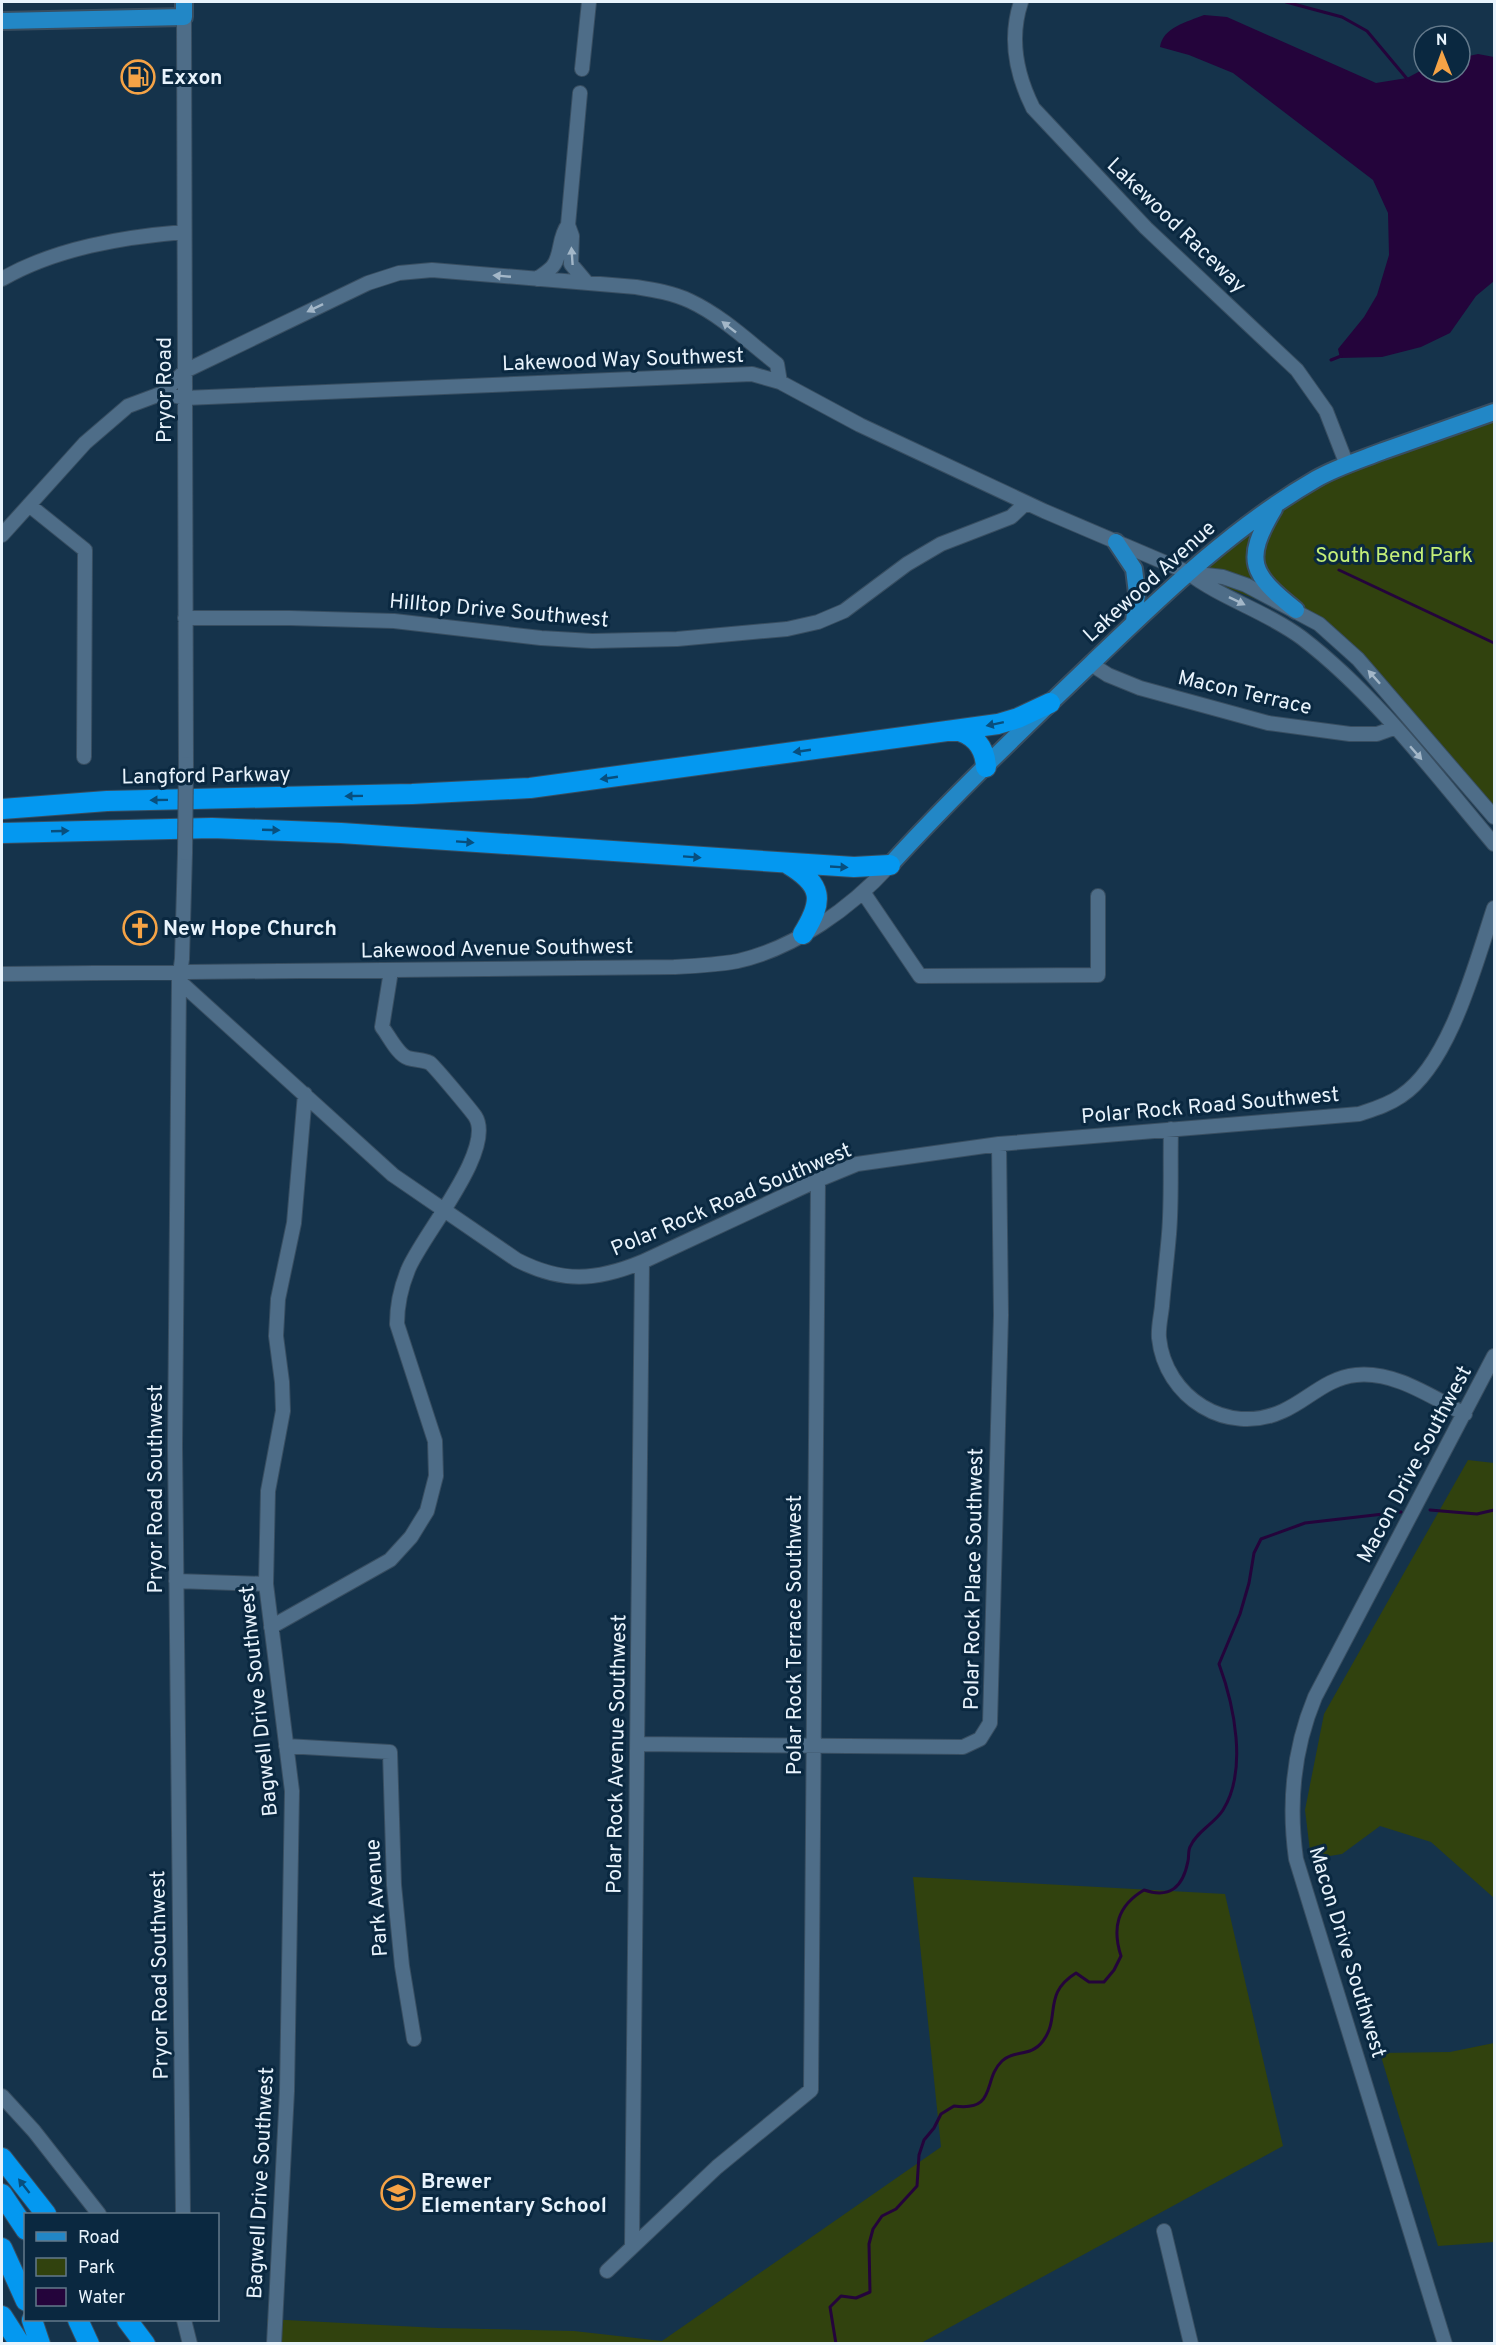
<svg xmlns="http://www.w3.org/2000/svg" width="1496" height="2345" font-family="Overpass,sans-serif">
	<rect width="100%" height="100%" fill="#15334b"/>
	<path fill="#31420e" d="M1494,410V817L1319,624L1187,572L1347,465Z
		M1468,1460L1494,1463V1898L1431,1842L1380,1826L1342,1854L1311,1859L1305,1810L1324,1714Z
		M913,1877L1225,1894L1283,2146L921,2343L270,2344L267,2319L438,2328L574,2331L662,2341L941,2147Z
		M1494,2043V2242L1438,2246L1380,2053L1450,2052Z"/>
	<path fill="#24043b" d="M1204,15L1227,17L1376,83L1407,78L1424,69V72H1460V58L1478,54L1494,57V281L1476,296L1450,333L1421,347L1382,357L1340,358L1338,349L1364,317L1377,295L1389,255L1388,213L1373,180L1233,73L1189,55L1160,47C1163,27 1187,22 1204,15Z"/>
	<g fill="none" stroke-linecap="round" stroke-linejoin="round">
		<path stroke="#24043b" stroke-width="3" d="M1286,2L1342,17L1367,31L1408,80
			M1331,360L1341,356
			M1339,570L1494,643
			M1430,1510L1477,1514L1494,1510
			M836,2344L830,2307L841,2296L856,2298L870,2292L869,2244L873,2229L882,2216L896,2209L917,2186L919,2155L924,2140L934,2128L941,2114L954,2106C998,2112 982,2080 1002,2061C1015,2049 1030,2058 1043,2041C1061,2017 1042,1994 1076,1973L1089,1982H1104L1114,1970L1121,1956C1112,1928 1117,1906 1144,1890C1170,1899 1183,1887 1188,1861C1189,1857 1188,1851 1190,1847C1196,1832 1215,1823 1223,1810C1248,1770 1234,1705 1219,1664L1240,1614L1249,1583L1254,1553L1261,1539L1305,1523L1401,1512"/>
		<defs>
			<path id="minor" d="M1021,2C1009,38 1016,74 1033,108L1146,228L1297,370L1326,411L1347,465
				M184,17L186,764
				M582,69L589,2
				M580,93L568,225L572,236L571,264L587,283
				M2,279C56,248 123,237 184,232
				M537,279C542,275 549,271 553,266C562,255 558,238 568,225
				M163,393L185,398L752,374L780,382L860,425L1044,511L1187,572C1222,599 1266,611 1302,638C1376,695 1434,773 1494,844
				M29,505L85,550L84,757
				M2,535L85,443L128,406L163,393L185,371L368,283L399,273L432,270L636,287C655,290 673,293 690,301C722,316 749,342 777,364L780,382
				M1189,573L1223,577L1246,585L1319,624L1358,659L1494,817
				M185,618H290L394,621L541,638L592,641L677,639L787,629L818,622L844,611L907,564L941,544L1011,517L1026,503
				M1091,664L1108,675L1140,688L1268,723L1350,734H1377L1394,728
				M863,892L920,976L1098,975V896
				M2,974L674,967C695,966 717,965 738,961C795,948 851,908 890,865
				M179,981L393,1175L517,1260C562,1283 596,1281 642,1262L818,1180L857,1164L999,1144L1359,1114C1374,1109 1388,1105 1401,1096C1450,1064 1476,962 1494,908
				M1171,1129C1170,1163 1172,1199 1169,1234C1167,1258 1164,1282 1162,1306C1161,1316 1158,1328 1159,1338C1165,1397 1227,1437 1283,1411C1308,1400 1326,1378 1356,1375C1395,1371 1431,1397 1465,1414
				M176,1581L266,1584
				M271,1627L390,1560L411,1537L427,1511L436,1476L435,1441L397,1324C397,1305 401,1287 408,1270C420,1238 497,1149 475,1116C470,1109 435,1067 430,1063C424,1060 415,1060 408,1058C398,1055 389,1036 382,1027L391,971
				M637,1744L963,1747L980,1739L990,1723L1001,1315L999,1144
				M286,1746L390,1752L394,1885L402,1966L414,2039
				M2,2096L34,2131L99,2214
				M183,2214L175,1446L179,981L182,959L185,853
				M1164,2231L1191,2344
				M632,2246L642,1262
				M607,2271L717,2167L811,2090L818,1180
				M184,2320L190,2344
				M274,2344L287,2091L292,1791L266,1584L268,1491L283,1411L282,1382L276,1336L278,1299L294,1223L305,1094
				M1445,2344L1296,1859C1288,1802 1293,1750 1315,1697L1494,1356"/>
			<path id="major" d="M2,21L184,17V2
				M1274,509C1243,561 1251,574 1296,610
				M1116,542L1134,569L1137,593L1134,622
				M890,865C954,795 1023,729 1092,663C1162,596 1231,528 1316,479C1337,467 1360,460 1383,451C1420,438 1457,425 1494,412"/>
			<path id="highway" d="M955,730C974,734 985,747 986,767
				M2,809L107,801L412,794L530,788L998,724L1018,718L1050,703
				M2,833L212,828L341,833L854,867L890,865
				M788,864C823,885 824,900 803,934
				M2,2158L46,2214
				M2,2194L26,2230
				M2,2248L26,2301
				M2,2316L20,2344
				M32,2320L40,2344
				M78,2320L89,2344
				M127,2320L145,2344"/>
		</defs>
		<use href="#minor" stroke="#384e61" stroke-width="16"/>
		<use href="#major" stroke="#384e61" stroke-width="20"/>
		<use href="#highway" stroke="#384e61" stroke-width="22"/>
		<use href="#minor" stroke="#4e6d88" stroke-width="14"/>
		<use href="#major" stroke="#2287c6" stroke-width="16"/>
		<use href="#highway" stroke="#0498f0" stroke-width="20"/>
		<defs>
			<path id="minor-bridge" d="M185,853L186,764"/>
		</defs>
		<use href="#minor-bridge" stroke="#384e61" stroke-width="16" stroke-linecap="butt"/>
		<use href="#minor-bridge" stroke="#4e6d88" stroke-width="14"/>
	</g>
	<defs><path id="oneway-solid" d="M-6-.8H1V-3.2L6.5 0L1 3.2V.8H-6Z" transform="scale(1.5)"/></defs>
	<g fill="#a3b7c8">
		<use href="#oneway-solid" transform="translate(572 256) rotate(-94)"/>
		<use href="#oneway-solid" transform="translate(502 276) rotate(-175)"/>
		<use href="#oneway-solid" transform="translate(315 308) rotate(154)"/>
		<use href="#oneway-solid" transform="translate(729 327) rotate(-142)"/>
		<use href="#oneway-solid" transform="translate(1237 601) rotate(26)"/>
		<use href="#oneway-solid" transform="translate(1374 677) rotate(-132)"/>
		<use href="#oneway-solid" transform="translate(1416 753) rotate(49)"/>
	</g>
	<g fill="#084f7e">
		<use href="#oneway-solid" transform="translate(995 724) rotate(168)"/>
		<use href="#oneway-solid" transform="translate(802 751) rotate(172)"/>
		<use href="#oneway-solid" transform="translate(609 778) rotate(172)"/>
		<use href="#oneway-solid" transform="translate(354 796) rotate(179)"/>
		<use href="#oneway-solid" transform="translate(159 800) rotate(179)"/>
		<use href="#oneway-solid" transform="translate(271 830) rotate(2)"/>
		<use href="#oneway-solid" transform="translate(60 831) rotate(-2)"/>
		<use href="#oneway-solid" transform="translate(465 842) rotate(4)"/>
		<use href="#oneway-solid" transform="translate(692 857) rotate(4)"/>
		<use href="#oneway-solid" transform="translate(839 867) rotate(3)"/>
		<use href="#oneway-solid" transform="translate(24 2186) rotate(-128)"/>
	</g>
	<defs>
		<symbol id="fuel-ring" viewBox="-11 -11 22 22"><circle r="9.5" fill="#0a2840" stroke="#f5a346" stroke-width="1.5"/><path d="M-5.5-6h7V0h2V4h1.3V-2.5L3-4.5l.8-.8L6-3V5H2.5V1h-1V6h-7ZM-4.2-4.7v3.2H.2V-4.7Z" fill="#f5a346"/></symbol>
		<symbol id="church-ring" viewBox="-11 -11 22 22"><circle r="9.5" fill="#0a2840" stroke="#f5a346" stroke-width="1.5"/><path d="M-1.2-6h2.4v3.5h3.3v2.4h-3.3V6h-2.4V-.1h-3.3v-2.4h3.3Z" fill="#f5a346"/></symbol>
		<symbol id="school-ring" viewBox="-11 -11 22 22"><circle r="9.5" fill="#0a2840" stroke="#f5a346" stroke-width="1.5"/><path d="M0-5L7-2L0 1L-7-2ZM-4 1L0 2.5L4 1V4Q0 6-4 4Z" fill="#f5a346"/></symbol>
	</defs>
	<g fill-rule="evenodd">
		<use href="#fuel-ring" x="119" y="58" width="38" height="38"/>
		<use href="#church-ring" x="121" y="909" width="38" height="38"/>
		<use href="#school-ring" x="379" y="2174" width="38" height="38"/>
	</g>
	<g text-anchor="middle" stroke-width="6" stroke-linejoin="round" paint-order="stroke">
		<g font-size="21" font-weight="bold" fill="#e8f3fc" stroke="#0a2840" text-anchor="start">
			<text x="161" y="84">Exxon</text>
			<text x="163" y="935">New Hope Church</text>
			<text x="421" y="2188">Brewer<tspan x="421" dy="24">Elementary School</tspan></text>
		</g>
		<g font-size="21" fill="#e8f3fc" stroke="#0a2840">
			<text transform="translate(1177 225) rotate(44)" y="7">Lakewood Raceway</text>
			<text transform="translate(623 359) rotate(-2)" y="7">Lakewood Way Southwest</text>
			<text transform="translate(164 390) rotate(-90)" y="7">Pryor Road</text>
			<text transform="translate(1149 581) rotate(-42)" y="7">Lakewood Avenue</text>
			<text transform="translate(499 610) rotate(5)" y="7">Hilltop Drive Southwest</text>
			<text transform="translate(1245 692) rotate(13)" y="7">Macon Terrace</text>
			<text transform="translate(206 775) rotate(-1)" y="7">Langford Parkway</text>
			<text transform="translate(497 948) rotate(-1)" y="7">Lakewood Avenue Southwest</text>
			<text transform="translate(1210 1105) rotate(-5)" y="7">Polar Rock Road Southwest</text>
			<text transform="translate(731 1199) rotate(-23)" y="7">Polar Rock Road Southwest</text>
			<text transform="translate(1414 1464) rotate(-62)" y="7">Macon Drive Southwest</text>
			<text transform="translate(155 1489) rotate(-90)" y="7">Pryor Road Southwest</text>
			<text transform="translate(973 1579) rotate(-89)" y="7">Polar Rock Place Southwest</text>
			<text transform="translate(794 1635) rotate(-90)" y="7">Polar Rock Terrace Southwest</text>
			<text transform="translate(258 1701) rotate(-96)" y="7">Bagwell Drive Southwest</text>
			<text transform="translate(616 1754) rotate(-89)" y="7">Polar Rock Avenue Southwest</text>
			<text transform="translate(376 1898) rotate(-94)" y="7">Park Avenue</text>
			<text transform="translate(1348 1952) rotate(73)" y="7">Macon Drive Southwest</text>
			<text transform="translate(159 1975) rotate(-91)" y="7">Pryor Road Southwest</text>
			<text transform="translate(260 2183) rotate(-87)" y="7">Bagwell Drive Southwest</text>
		</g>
		<g font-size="21" fill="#c4ef78" stroke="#0a2840">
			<text x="1394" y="562">South Bend Park</text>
		</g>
	</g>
	<rect width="1496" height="2345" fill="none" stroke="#e8f3fc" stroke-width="6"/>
	<rect x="24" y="2213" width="195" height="108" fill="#0a2840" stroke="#63798b" stroke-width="1.5"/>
	<rect x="36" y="2232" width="30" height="9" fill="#2287c6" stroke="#63798b" stroke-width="1.5"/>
	<text x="78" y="2243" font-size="18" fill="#e8f3fc">Road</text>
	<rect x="36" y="2258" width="30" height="18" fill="#31420e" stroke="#63798b" stroke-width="1.5"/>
	<text x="78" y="2273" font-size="18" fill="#e8f3fc">Park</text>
	<rect x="36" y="2288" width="30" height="18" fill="#24043b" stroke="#63798b" stroke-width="1.5"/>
	<text x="78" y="2303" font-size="18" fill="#e8f3fc">Water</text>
	<g transform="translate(1442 54) rotate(359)"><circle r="28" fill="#0a2840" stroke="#63798b" stroke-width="1.5"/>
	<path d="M0-4.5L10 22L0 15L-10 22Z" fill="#f5a346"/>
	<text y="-9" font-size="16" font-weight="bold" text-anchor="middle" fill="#e8f3fc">N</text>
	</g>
</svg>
